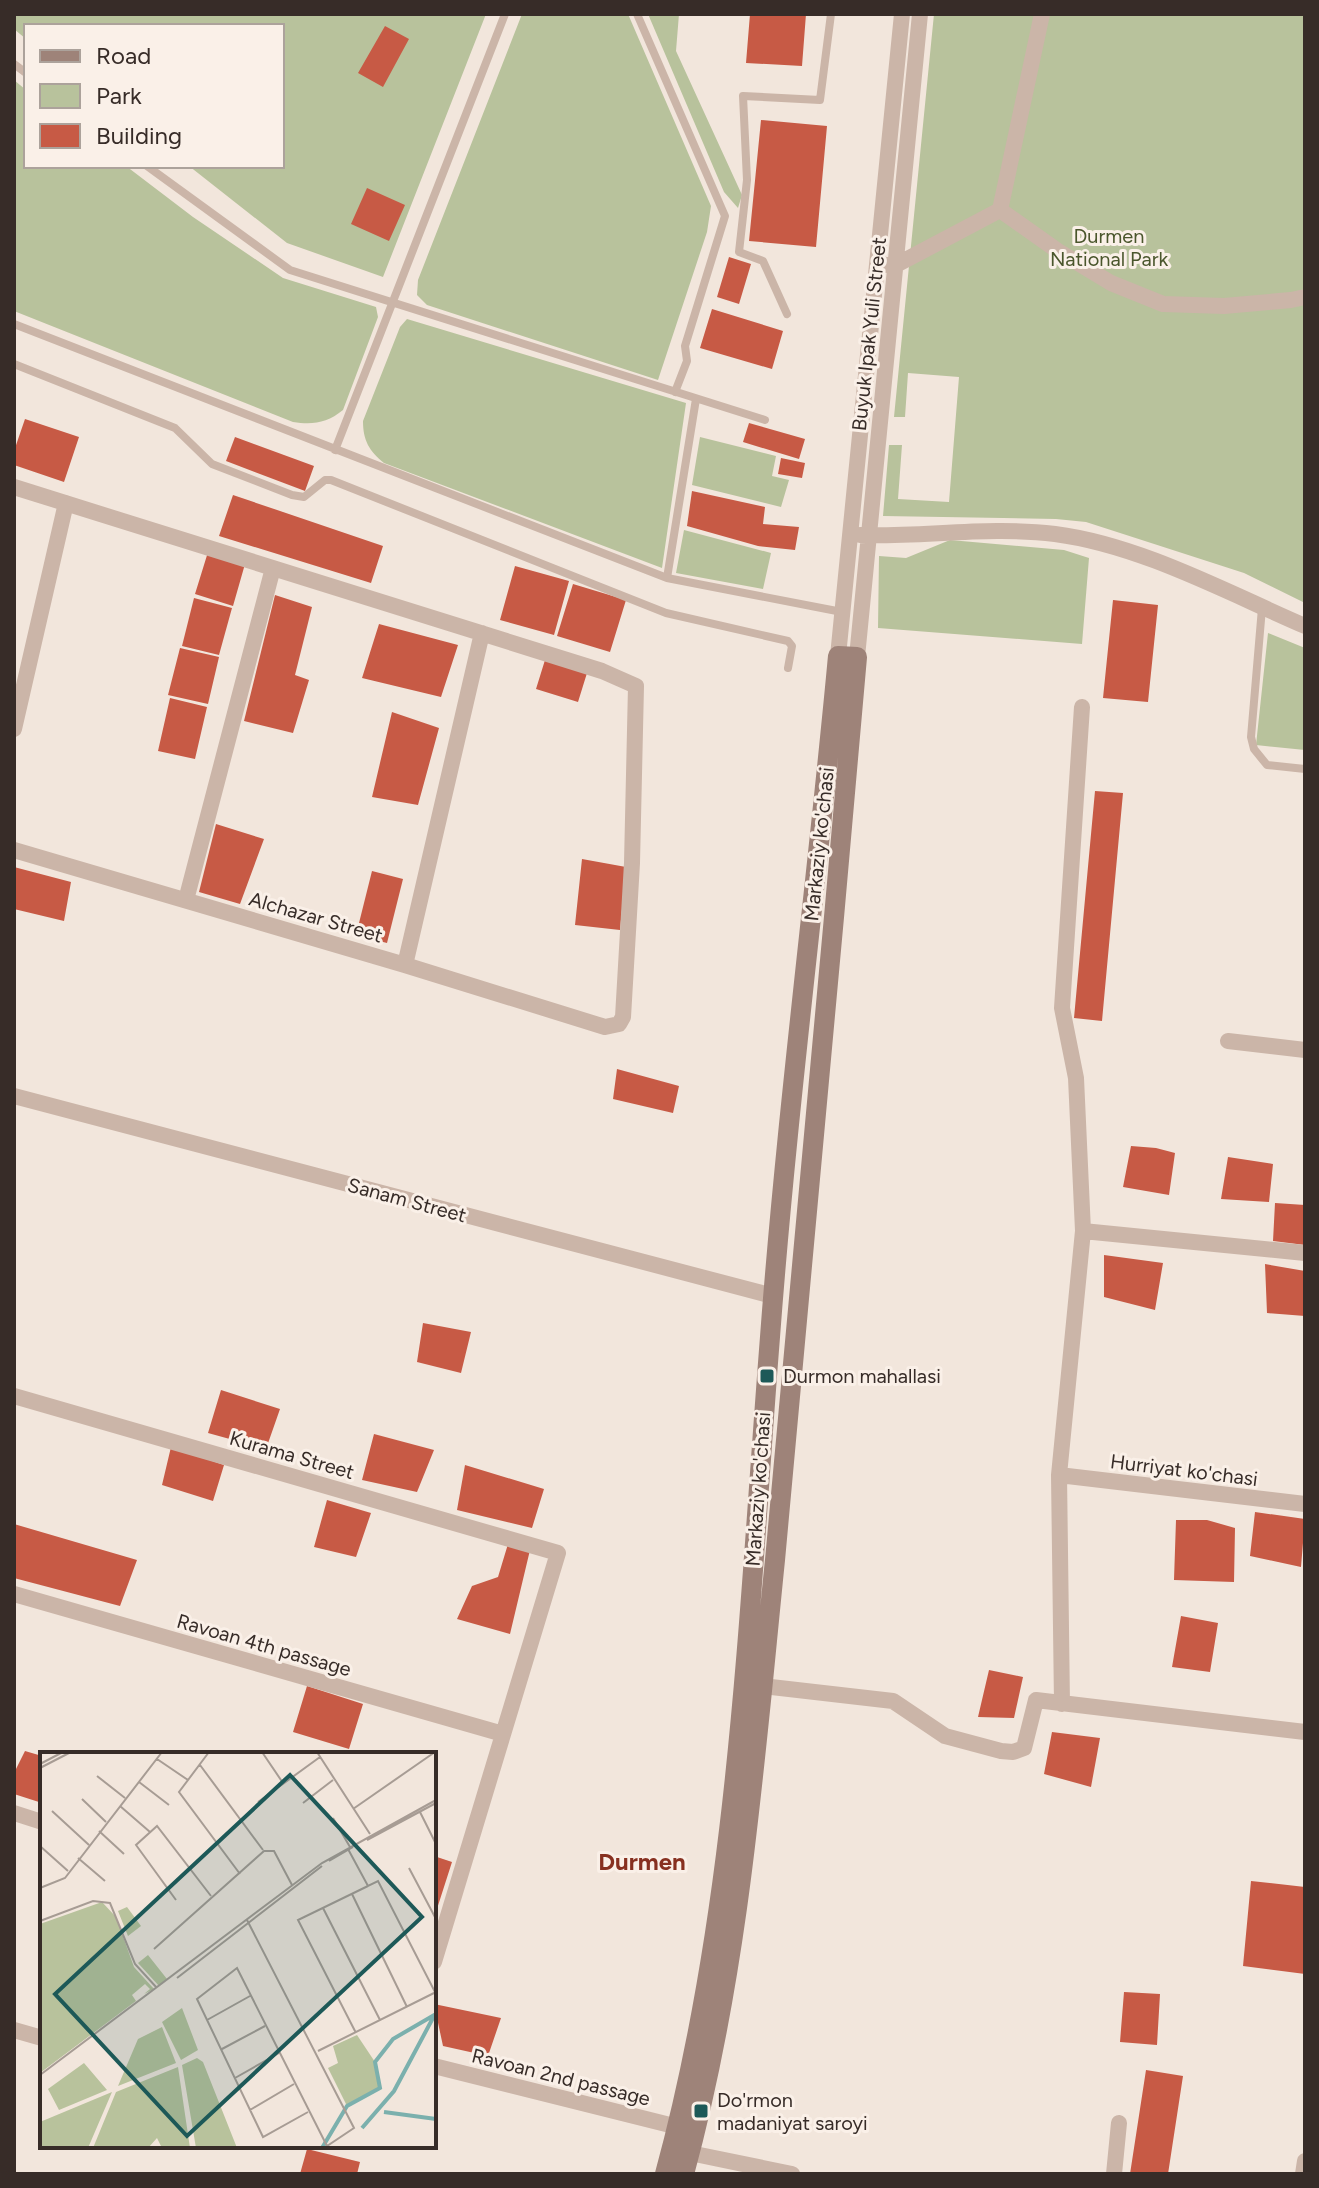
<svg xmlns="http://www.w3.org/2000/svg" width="1319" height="2188" font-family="Figtree,sans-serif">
	<rect width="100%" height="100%" fill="#f2e6dc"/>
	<path fill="#b8c29c" d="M14,14H486L383,277L287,243L189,166H282V26H26V39L14,29Z
		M522,14H628L711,206L707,232L658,380L427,305L417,295L418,280Z
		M648,14H679L676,51L742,195L738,208L724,192Z
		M934,14H1305V603L1244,573L1086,522L1056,519L883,516L889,445H902L898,499L949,502L959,377L908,373L905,417H894Z
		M14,80L26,90V166H126L193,217L283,278L376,307L378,317L343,410C327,423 313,425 293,422L14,311Z
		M407,319L686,403L662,568L384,463C369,451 363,440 363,421L400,327Z
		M700,437L776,456L772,476L789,480L781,507L692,485Z
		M684,530L771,553L763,589L676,573Z
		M950,540L1064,550L1089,558L1082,644L878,628L879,556L906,558Z
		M1268,633L1305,648V750L1256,745Z"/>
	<path fill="#c75a45" d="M750,14H806L802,66L746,63Z
		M385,26L409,39L383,87L358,73Z
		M761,120L827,126L816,247L749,241Z
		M367,188L405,205L389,241L351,224Z
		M729,257L751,264L739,304L717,297Z
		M712,309L783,331L772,369L700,348Z
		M25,419L79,437L64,482L14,465V451Z
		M749,423L805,439L799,459L743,442Z
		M235,437L314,466L305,491L226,461Z
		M781,458L805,463L802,478L778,474Z
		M692,491L765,507L763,524L799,527L795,550L758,546L687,526Z
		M233,495L383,546L371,583L219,536Z
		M208,552L245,564L233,606L195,594Z
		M515,566L569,581L554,635L500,620Z
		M573,584L626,600L610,652L557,636Z
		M275,595L312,607L295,675L309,680L293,733L244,721Z
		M194,598L232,608L219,655L182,646Z
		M1113,600L1158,605L1148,702L1103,698Z
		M379,624L458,645L441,697L362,678Z
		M180,648L219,657L208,704L168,695Z
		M545,660L587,673L578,702L536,689Z
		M170,698L207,707L195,759L158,751Z
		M392,712L439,728L418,805L372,797Z
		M1095,791L1123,793L1102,1021L1074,1018Z
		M216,824L264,839L240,904L199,892Z
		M582,859L626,867L620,930L575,925Z
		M14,867L71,882L64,921L14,909Z
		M372,871L403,879L387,943L356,935Z
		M617,1069L679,1086L673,1113L613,1099Z
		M1131,1146L1156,1148L1175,1153L1169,1195L1123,1187Z
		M1228,1157L1273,1164L1269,1202L1221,1199Z
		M1275,1203L1305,1205V1245L1273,1241Z
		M1104,1255L1163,1263L1155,1310L1104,1297Z
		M1265,1264L1305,1271V1316L1267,1313Z
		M423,1323L471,1332L461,1373L417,1362Z
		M221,1390L280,1409L266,1449L208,1433Z
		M374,1434L434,1450L417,1492L362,1480Z
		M171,1447L224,1465L213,1501L162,1485Z
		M465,1465L544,1489L532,1528L457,1510Z
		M327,1500L371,1513L356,1557L314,1547Z
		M1255,1512L1305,1519L1301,1567L1250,1556Z
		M1176,1520H1207L1235,1528L1234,1582L1174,1580Z
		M14,1524L137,1560L120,1606L14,1578Z
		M508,1544L530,1550L510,1634L457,1619L472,1586L498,1577Z
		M1181,1616L1218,1623L1210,1672L1172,1667Z
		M989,1670L1023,1677L1014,1718L978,1717Z
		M307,1686L363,1704L349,1749L293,1732Z
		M1052,1732L1100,1738L1091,1787L1044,1774Z
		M25,1751L42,1756V1803L14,1794V1773Z
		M434,1856L452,1862L435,1915H434Z
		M1251,1881L1305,1887V1974L1243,1966Z
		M1124,1992L1160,1994L1157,2045L1120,2042Z
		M434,2004L501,2018L488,2056L443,2046Z
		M1146,2070L1183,2076L1168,2174H1130Z
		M307,2149L360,2162L357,2174H300Z"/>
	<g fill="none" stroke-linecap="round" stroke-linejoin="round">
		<path stroke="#cbb5a8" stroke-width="8" d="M637,14L725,216L685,346L687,361L675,392
			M14,64L26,73
			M147,166L290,270L765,420
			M787,314L763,261L739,252L747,180L743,96L820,100L831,14
			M14,324L667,578L842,612
			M14,364L175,428L212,464L292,495L304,497L325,480H331L666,613L788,641L792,646L788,668
			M335,450L505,14
			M667,578L696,399
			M1262,608L1251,737L1254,749L1267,765L1305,769"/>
		<path stroke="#cbb5a8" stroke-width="16" d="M1000,210L1058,251L1111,283L1163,304L1224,306L1291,300L1305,297
			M887,265H896L1000,210L1042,14
			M14,487L602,671L636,686L632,863L623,1017L619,1024L605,1027L405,965L14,850
			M860,535C924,537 990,526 1055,534C1140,545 1226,592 1305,626
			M838,656L902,14
			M857,657L920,14
			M14,729L66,503
			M186,900L273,568
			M405,965L482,633
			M1228,1041L1305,1050
			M14,1096L773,1296
			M1083,1231L1305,1253
			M14,1396L558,1553L434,1962
			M1059,1475L1305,1504
			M14,1594L503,1734
			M762,1686L893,1701L945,1736L1001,1751L1013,1752L1024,1748L1036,1700L1305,1732
			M1062,1704L1059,1475L1083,1231L1076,1078L1062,1008L1082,707
			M14,1813L42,1822
			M14,2030L42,2038
			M434,2066L678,2127
			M690,2153L792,2174
			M1114,2174L1119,2123
			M1303,2174L1305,2161"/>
		<path stroke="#9e8379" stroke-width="20" d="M665,2174C739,1902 748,1616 770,1337C787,1109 817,883 838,656L857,657C830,958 805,1259 775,1560C754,1766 739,1973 684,2174"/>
	</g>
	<g fill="#1d5958" stroke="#faf0e8" stroke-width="3">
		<rect x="759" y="1368" width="16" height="16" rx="4"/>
		<rect x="693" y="2103" width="16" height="16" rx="4"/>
	</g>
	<g text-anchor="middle" stroke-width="6" stroke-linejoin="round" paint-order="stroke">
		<g font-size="20" fill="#4a562c" stroke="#faf0e8">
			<text x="1109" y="243">Durmen<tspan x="1109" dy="23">National Park</tspan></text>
		</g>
		<g font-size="20" fill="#372c28" stroke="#faf0e8">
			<text transform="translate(869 334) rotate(-84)" y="7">Buyuk Ipak Yuli Street</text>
			<text transform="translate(819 844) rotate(-84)" y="7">Markaziy ko'chasi</text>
			<text transform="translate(316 917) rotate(16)" y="7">Alchazar Street</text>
			<text transform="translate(407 1200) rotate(15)" y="7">Sanam Street</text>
			<text transform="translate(292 1455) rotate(16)" y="7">Kurama Street</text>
			<text transform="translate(1184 1470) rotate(7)" y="7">Hurriyat ko'chasi</text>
			<text transform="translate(758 1489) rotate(-86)" y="7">Markaziy ko'chasi</text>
			<text transform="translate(264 1645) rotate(16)" y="7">Ravoan 4th passage</text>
			<text transform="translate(561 2077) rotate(14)" y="7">Ravoan 2nd passage</text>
		</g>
		<g font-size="20" fill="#372c28" stroke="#faf0e8" text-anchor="start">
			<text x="783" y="1383">Durmon mahallasi</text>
			<text x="717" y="2107">Do'rmon<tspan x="717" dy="23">madaniyat saroyi</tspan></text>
		</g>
		<g font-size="24" font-weight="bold" fill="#873020" stroke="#faf0e8">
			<text x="642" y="1870">Durmen</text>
		</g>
	</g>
	<g transform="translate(40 1752)">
		<rect width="396" height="396" fill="#f2e6dc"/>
		<path d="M62,150L76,165L94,215L114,237L104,242L110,237L105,232L92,243L96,249L0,321V172ZM87,155L101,174L88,184L78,159ZM108,203L127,227L119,234L98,211ZM142,256L158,298L141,308L122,270ZM122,275L136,311L78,334L98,287ZM317,283L335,310L340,336L307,354L288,316L298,311L293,294ZM157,306L163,310L197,396H156L142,313ZM44,311L67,338L19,358L8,337ZM138,315L150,396H122L117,386L108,396H53L76,340ZM72,340L48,396H0V370Z" fill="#b8c29c"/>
		<path fill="none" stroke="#7bb0ad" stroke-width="4" d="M344,360L396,367M322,376L354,339L394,264M282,396L307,354L340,336L335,310L353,287L396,262"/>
		<path fill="none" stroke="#a79c94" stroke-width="2" d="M169,0L139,40L200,122M222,0L243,31M277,0L330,82M117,7L148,28M0,12L23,0M160,13L223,98M0,16L31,0M57,24L85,46M99,30L129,53M42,47L66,70M218,50L280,5M263,51L293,28M80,54L110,80M313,57L395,0M12,59L49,93M380,60L396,92M293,66L310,95M59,79L84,102M327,88L396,51M0,94L28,119M308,97L328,134L338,129L395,240M38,106L65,129M289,109L313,95M369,116L396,167M0,136L25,126L122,0M312,142L367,255M136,148L96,93L117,74L171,144M283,156L340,268M207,168L314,376L287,394L197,216L157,247L223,385L268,360M0,169L53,149L70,151L95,212L117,236M114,197L224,99H234L252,133M137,226L282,114M167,268L210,244M316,281L258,168L328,134M182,297L225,274M278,299L396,240M0,323L282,111L396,48M195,326L239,301M210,358L254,332"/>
		<path fill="#1d5958" fill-opacity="0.15" stroke="#1d5958" stroke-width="4" d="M250,23L382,165L147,384L15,242Z"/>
		<rect width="396" height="396" fill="none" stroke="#372c28" stroke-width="4"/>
	</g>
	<rect width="1319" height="2188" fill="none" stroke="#372c28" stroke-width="32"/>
	<rect x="24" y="24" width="260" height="144" fill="#faf0e8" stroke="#aca29b" stroke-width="2"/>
	<rect x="40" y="50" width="40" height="12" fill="#9e8379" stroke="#aca29b" stroke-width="2"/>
	<text x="96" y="64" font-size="24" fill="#372c28">Road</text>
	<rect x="40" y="84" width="40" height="24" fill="#b8c29c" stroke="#aca29b" stroke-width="2"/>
	<text x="96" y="104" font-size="24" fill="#372c28">Park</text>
	<rect x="40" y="124" width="40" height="24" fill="#c75a45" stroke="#aca29b" stroke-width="2"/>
	<text x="96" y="144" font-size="24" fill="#372c28">Building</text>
</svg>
